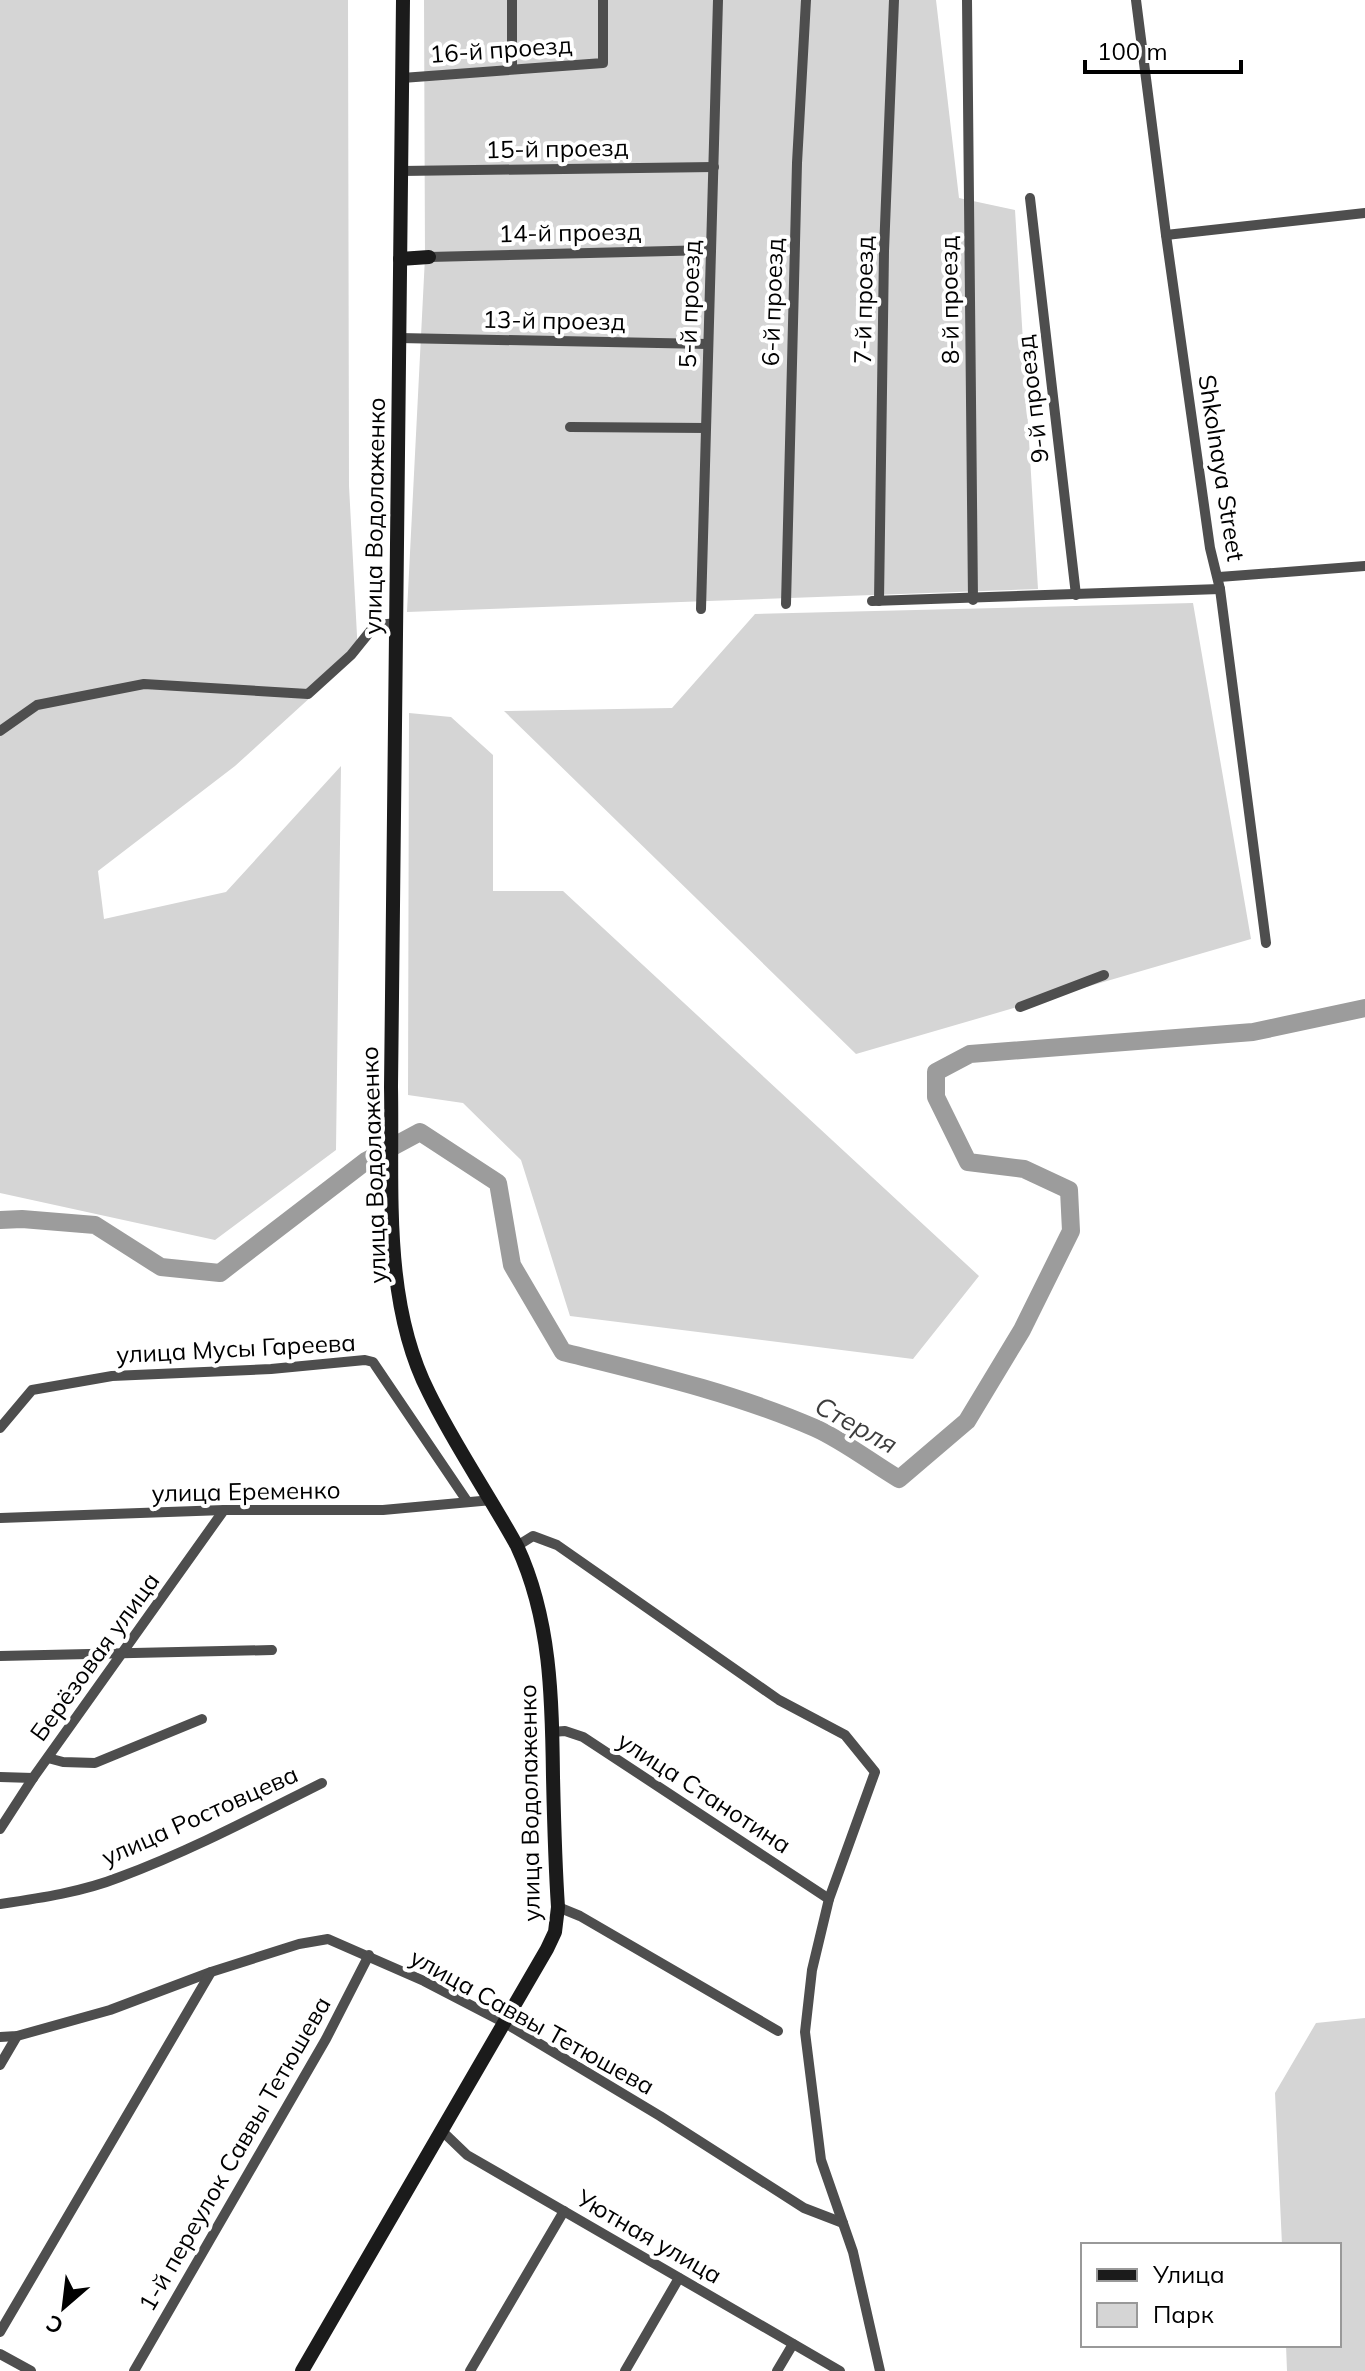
<svg xmlns="http://www.w3.org/2000/svg" width="1365" height="2371" font-family="Mulish,sans-serif">
	<rect width="100%" height="100%" fill="#fff"/>
	<g fill="#d5d5d5">
		<polygon points="0,0 348,0 349,486 358,654 235,766 98,871 104,919 226,892 341,766 336,1150 215,1240 0,1193"/>
		<polygon points="424,0 936,0 959,198 1015,210 1038,589 407,612 425,257"/>
		<polygon points="1193,603 1251,939 856,1054 504,711 672,708 755,614"/>
		<polygon points="409,713 451,717 493,755 493,891 563,891 979,1276 913,1359 570,1316 521,1160 463,1103 408,1095"/>
		<polygon points="1365,2018 1365,2371 1287,2371 1286,2345 1339,2345 1339,2245 1282,2245 1275,2093 1316,2023"/>
	</g>
	<g fill="none" stroke-linecap="round" stroke-linejoin="round">
		<path stroke="#9c9c9c" stroke-width="18" d="M0 1220 22 1219 95 1225 161 1267 220 1273 366 1161 420 1132 498 1183 512 1265 563 1352C648 1373 735 1393 815 1428 844 1441 872 1463 899 1479L967 1421 1022 1330 1071 1231 1069 1190 1024 1169 968 1162 936 1097V1072L970 1054 1253 1032 1365 1008"/>
		<g stroke="#4e4e4e" stroke-width="10">
			<polyline points="967,0 973,600"/>
			<polyline points="1136,0 1166,235 1210,548 1220,589 1266,943"/>
			<polyline points="512,69 512,0"/>
			<polyline points="402,78 603,63 603,0"/>
			<polyline points="401,171 714,167"/>
			<polyline points="1030,198 1076,595"/>
			<polyline points="1166,235 1365,213"/>
			<polyline points="429,257 711,250"/>
			<polyline points="399,338 708,344"/>
			<polyline points="570,427 706,428"/>
			<polyline points="1219,577 1365,566"/>
			<polyline points="872,601 1220,589"/>
			<polyline points="879,601 884,251 894,0"/>
			<polyline points="786,604 797,163 806,0"/>
			<polyline points="701,609 718,0"/>
			<polyline points="0,731 37,705 144,684 308,694 351,655 372,629 379,625 396,623"/>
			<polyline points="1020,1007 1104,975"/>
			<polyline points="0,1428 32,1390 112,1376 271,1369 365,1360 373,1362 467,1501"/>
			<polyline points="0,1518 224,1510 383,1510 492,1500"/>
			<polyline points="517,1546 533,1536 557,1545 779,1700 845,1735 875,1772 829,1899 812,1970 805,2032 821,2160 853,2252 880,2371"/>
			<polyline points="0,1656 272,1650"/>
			<polyline points="552,1732 565,1731 583,1737 829,1899"/>
			<polyline points="48,1758 63,1762 95,1763 202,1719"/>
			<polyline points="0,1777 33,1778"/>
			<polyline points="0,1829 33,1778 224,1510"/>
			<path d="M0 1904C41 1898 82 1892 120 1877 190 1851 256 1816 322 1783"/>
			<polyline points="558,1907 580,1916 778,2031"/>
			<polyline points="0,2037 17,2036 110,2010 211,1972 299,1944 328,1939 424,1981 505,2023 660,2116 804,2208 843,2223"/>
			<polyline points="0,2065 17,2036"/>
			<polyline points="442,2131 467,2155 840,2371"/>
			<polyline points="0,2332 211,1972"/>
			<polyline points="0,2354 31,2371"/>
			<polyline points="134,2371 326,2039 369,1955"/>
			<polyline points="470,2371 564,2211"/>
			<polyline points="625,2371 679,2278"/>
			<polyline points="777,2371 793,2344"/>
		</g>
		<g stroke="#1b1b1b" stroke-width="14">
			<polyline points="400,259 429,257"/>
			<path d="M302 2371 547 1949 555 1932 558 1907C555 1863 554 1820 553 1777 552 1698 551 1619 517 1546 489 1495 455 1446 429 1393 382 1301 393 1187 391 1087L403 0"/>
		</g>
	</g>
	<g text-anchor="middle" stroke-width="8" stroke-linejoin="round" paint-order="stroke">
		<g font-size="24" fill="#000" stroke="#fff">
			<text transform="translate(501 50) rotate(-4)" y="8">16-й проезд</text>
			<text transform="translate(557 149) rotate(-1)" y="8">15-й проезд</text>
			<text transform="translate(570 233) rotate(-1)" y="8">14-й проезд</text>
			<text transform="translate(864 300) rotate(-89)" y="8">7-й проезд</text>
			<text transform="translate(950 300) rotate(-91)" y="8">8-й проезд</text>
			<text transform="translate(773 302) rotate(-88)" y="8">6-й проезд</text>
			<text transform="translate(690 304) rotate(-88)" y="8">5-й проезд</text>
			<text transform="translate(554 321) rotate(1)" y="8">13-й проезд</text>
			<text transform="translate(1033 399) rotate(-97)" y="8">9-й проезд</text>
			<text transform="translate(1221 468) rotate(81)" y="8">Shkolnaya Street</text>
			<text transform="translate(375 516) rotate(-89)" y="8">улица Водолаженко</text>
			<text transform="translate(374 1165) rotate(-92)" y="8">улица Водолаженко</text>
			<text transform="translate(236 1349) rotate(-3)" y="8">улица Мусы Гареева</text>
			<text transform="translate(246 1492) rotate(-1)" y="8">улица Еременко</text>
			<text transform="translate(95 1657) rotate(-54)" y="8">Берёзовая улица</text>
			<text transform="translate(704 1793) rotate(33)" y="8">улица Станотина</text>
			<text transform="translate(530 1803) rotate(-91)" y="8">улица Водолаженко</text>
			<text transform="translate(200 1816) rotate(-24)" y="8">улица Ростовцева</text>
			<text transform="translate(532 2022) rotate(29)" y="8">улица Саввы Тетюшева</text>
			<text transform="translate(235 2154) rotate(-60)" y="8">1-й переулок Саввы Тетюшева</text>
			<text transform="translate(649 2237) rotate(30)" y="8">Уютная улица</text>
		</g>
		<g font-size="26" font-style="italic" fill="#3d3d3d" stroke="#fff">
			<text transform="translate(856 1425) rotate(29)" y="9">Стерля</text>
		</g>
	</g>
	<rect x="1081" y="2243" width="260" height="104" fill="#ffffff" stroke="#999999" stroke-width="2"/>
	<rect x="1097" y="2269" width="40" height="12" fill="#1b1b1b" stroke="#999999" stroke-width="2"/>
	<text x="1153" y="2283" font-size="24" fill="#000000">Улица</text>
	<rect x="1097" y="2303" width="40" height="24" fill="#d5d5d5" stroke="#999999" stroke-width="2"/>
	<text x="1153" y="2323" font-size="24" fill="#000000">Парк</text>
	<g transform="translate(64 2307) rotate(208)" stroke="#ffffff" stroke-width="6" paint-order="stroke">
	<path d="M0-6L14 30L0 20L-14 30Z" fill="#000000"/>
	<text y="-12" font-size="22" font-weight="bold" text-anchor="middle" fill="#000000">С</text>
	</g>
	<path d="M1085 60v12h156v-12" fill="none" stroke="#000000" stroke-width="4"/>
	<text x="1097" y="60" font-size="24" fill="#000000" stroke="#ffffff" stroke-width="6" paint-order="stroke">100 m</text>
</svg>
